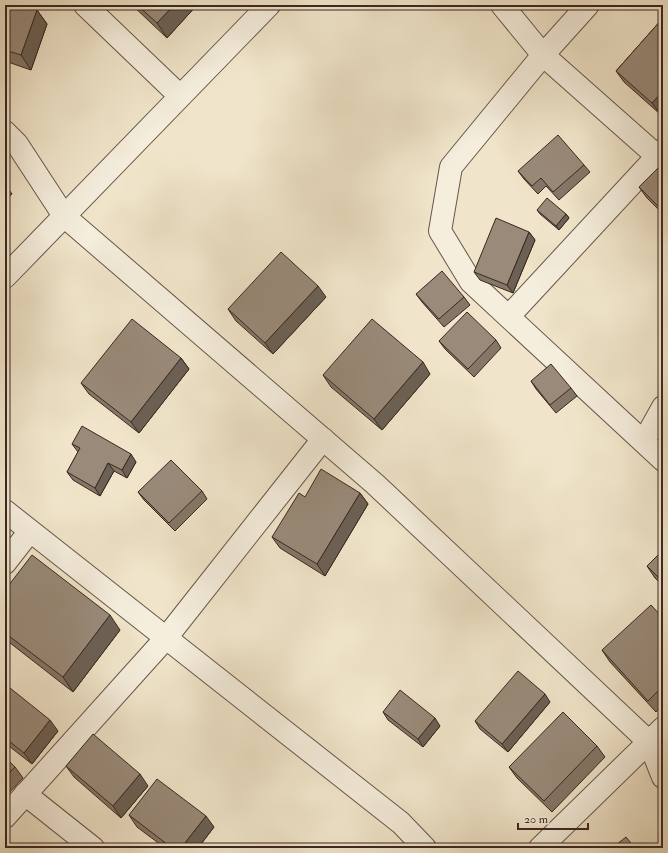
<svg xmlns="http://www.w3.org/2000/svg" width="668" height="853" font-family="'IM FELL Double Pica',serif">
	<rect width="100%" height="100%" fill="#f0e5ca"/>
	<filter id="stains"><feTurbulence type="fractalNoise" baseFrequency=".005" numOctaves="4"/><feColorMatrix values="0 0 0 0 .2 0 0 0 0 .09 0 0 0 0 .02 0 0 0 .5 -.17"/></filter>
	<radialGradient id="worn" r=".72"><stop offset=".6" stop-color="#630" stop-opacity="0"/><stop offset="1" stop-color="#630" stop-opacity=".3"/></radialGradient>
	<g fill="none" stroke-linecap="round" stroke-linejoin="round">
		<g stroke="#68564b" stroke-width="24">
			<g id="minor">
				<polyline points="85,5 180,96"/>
				<polyline points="502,5 543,55 657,156"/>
				<polyline points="588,5 543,55 451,167 440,231 471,282 663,460"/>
				<polyline points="5,132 17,144 64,216 375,484 649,742 663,777"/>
				<polyline points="5,277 269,5"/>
				<polyline points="509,316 663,150"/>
				<polyline points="644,441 663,407"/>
				<polyline points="5,511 401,823 425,848"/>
				<polyline points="5,563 30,531"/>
				<polyline points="25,794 93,848"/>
				<polyline points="5,817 166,638 323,439"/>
				<polyline points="540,848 663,728"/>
			</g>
		</g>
		<use href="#minor" stroke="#f5eedd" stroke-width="22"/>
	</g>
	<g fill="#847768" stroke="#3b2721">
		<polygon points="5,5 37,10 47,24 31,70 5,61"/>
		<polygon points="132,5 197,5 167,38"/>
		<polygon points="663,18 663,111 660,114 624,82 616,71"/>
		<polygon points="663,163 663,214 647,198 639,187"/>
		<polygon points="584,165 590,172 559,200 546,186 538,194 524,179 518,171"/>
		<polygon points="5,184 12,194 5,200"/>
		<polygon points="537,210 566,214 569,218 559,230 540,214"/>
		<polygon points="529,232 535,240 513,293 480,280 474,272"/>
		<polygon points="416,294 464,297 470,305 444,327 422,302"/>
		<polygon points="326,297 273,354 236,321 228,309"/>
		<polygon points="496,340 501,348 474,377 445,349 439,341"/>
		<polygon points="181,358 189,369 139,433 89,394 81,383"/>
		<polygon points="430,374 382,430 331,387 323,375"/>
		<polygon points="531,381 571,388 577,396 556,413 536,389"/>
		<polygon points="72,444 136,462 127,478 114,471 100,496 73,480 67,472 78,452"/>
		<polygon points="202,491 207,499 175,531 144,500 138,492"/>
		<polygon points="360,493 368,504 325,576 280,548 272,537"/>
		<polygon points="663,550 663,586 655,578 647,566"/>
		<polygon points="5,590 120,630 73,692 5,639"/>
		<polygon points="663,618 663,705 656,712 610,662 602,650"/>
		<polygon points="5,684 58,731 32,764 5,743"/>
		<polygon points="550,702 508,752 480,729 475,721"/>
		<polygon points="383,712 440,726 423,747 388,720"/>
		<polygon points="597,746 605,757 552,812 517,778 509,767"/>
		<polygon points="5,757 15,767 23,778 5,797"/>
		<polygon points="66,766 148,786 121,818 74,777"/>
		<polygon points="129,815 214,827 198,848 165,848 137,827"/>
	</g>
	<g fill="#6b6155" stroke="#3b2721">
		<polygon points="174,5 197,5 167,38 157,23"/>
		<polygon points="37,10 47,24 31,70 21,55"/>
		<polygon points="663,91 663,111 660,114 652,103"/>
		<polygon points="566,214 569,218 559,230 556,226"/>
		<polygon points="529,232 535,240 513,293 507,285"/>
		<polygon points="318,286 326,297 273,354 265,343"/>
		<polygon points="181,358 189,369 139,433 131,422"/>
		<polygon points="423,362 430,374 382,430 374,419"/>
		<polygon points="131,454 136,462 127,478 122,470"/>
		<polygon points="108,463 114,471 100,496 95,488"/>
		<polygon points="360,493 368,504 325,576 317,564"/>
		<polygon points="110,615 120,630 73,692 63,677"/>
		<polygon points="545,694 550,702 508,752 502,744"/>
		<polygon points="435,718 440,726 423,747 418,739"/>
		<polygon points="50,720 58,731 32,764 24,753"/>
		<polygon points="140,774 148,786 121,818 113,806"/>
		<polygon points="206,816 214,827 198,848 181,848"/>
	</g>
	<g fill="#998a79" stroke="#3b2721">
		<polygon points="5,5 23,5 37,10 21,55 5,50"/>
		<polygon points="137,5 174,5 157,23"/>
		<polygon points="663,18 663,91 652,103 616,71"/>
		<polygon points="558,135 584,165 553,192 541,178 532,186 518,171"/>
		<polygon points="663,163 663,211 639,187"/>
		<polygon points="547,198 566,214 556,226 537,210"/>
		<polygon points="496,218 529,232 507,285 474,272"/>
		<polygon points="281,252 318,286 265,343 228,309"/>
		<polygon points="442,271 464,297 439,319 416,294"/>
		<polygon points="467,312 496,340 468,369 439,341"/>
		<polygon points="132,319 181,358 131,422 81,383"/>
		<polygon points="372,319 423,362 374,419 323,375"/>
		<polygon points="551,364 571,388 550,405 531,381"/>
		<polygon points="82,426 131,454 122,470 108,463 95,488 67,472 80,448 72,444"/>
		<polygon points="171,460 202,491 169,523 138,492"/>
		<polygon points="321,469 360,493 317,564 272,537 299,493 305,497"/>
		<polygon points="663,550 663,582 647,566"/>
		<polygon points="32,555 110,615 63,677 5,633 5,590"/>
		<polygon points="651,605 663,618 663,686 648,701 602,650"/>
		<polygon points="518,671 545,694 502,744 475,721"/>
		<polygon points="5,684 50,720 24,753 5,738"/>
		<polygon points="400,690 435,718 418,739 383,712"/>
		<polygon points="563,712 597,746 544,801 509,767"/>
		<polygon points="93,734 140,774 113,806 66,766"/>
		<polygon points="5,757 15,767 5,777"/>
		<polygon points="157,779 206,816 181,848 172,848 129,815"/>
		<polygon points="626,837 635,848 612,848"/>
	</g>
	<rect width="668" height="853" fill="none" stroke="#f0e5ca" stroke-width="20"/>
	<rect x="6" y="6" width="656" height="841" fill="none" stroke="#3b2721" stroke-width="2"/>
	<rect x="10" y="10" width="648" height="833" fill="none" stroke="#3b2721"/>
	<path d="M518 823v6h70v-6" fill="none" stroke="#3b2721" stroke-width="2"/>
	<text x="524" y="823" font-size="12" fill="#3b2721" stroke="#f5eedd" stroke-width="3" paint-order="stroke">20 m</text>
	<rect width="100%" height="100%" filter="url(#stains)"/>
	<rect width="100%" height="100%" fill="url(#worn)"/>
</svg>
